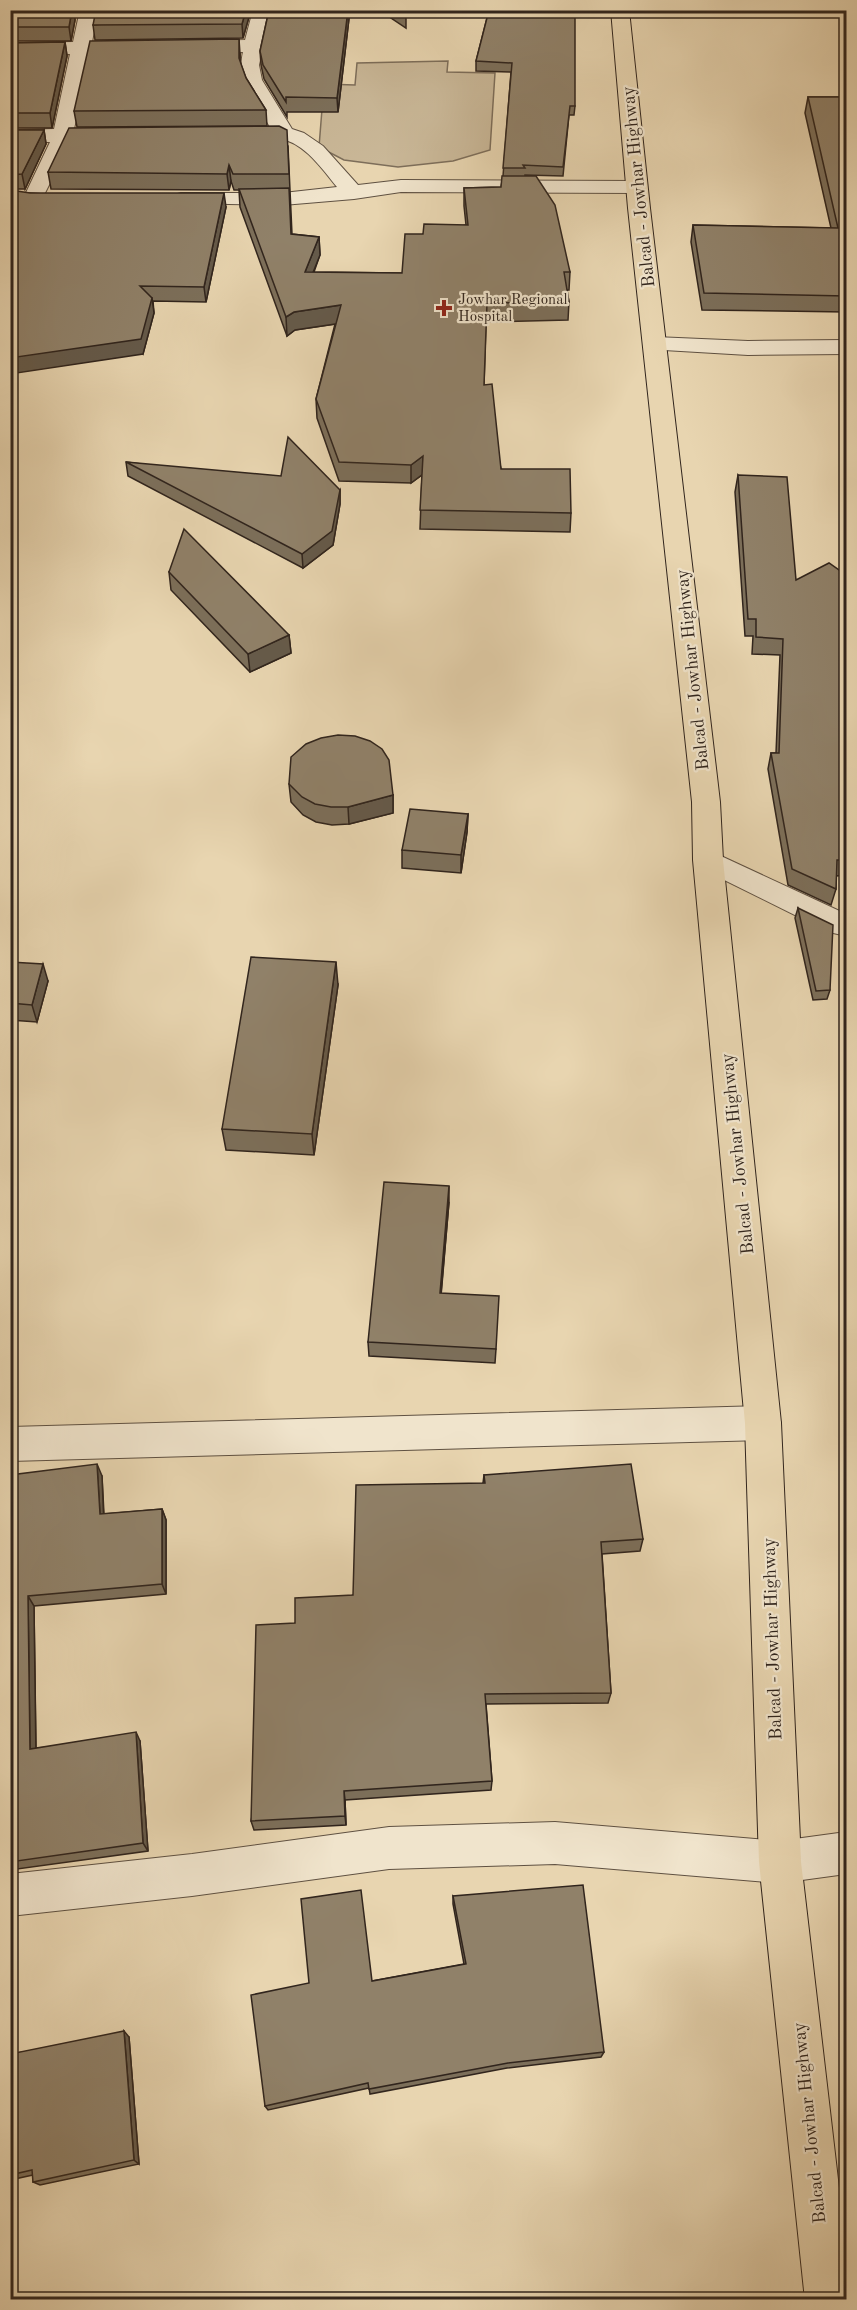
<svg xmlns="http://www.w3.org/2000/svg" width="857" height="2310" font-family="'Old Standard TT',serif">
	<rect width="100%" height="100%" fill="#e8d5b0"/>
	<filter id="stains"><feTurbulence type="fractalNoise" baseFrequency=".00333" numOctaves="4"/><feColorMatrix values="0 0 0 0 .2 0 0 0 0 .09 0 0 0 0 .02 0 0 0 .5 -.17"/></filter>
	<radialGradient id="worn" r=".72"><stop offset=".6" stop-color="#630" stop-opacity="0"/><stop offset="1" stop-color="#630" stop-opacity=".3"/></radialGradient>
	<polygon fill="#c9b797" stroke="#7d6e5a" stroke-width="1.5" points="448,61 447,72 495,73 490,150 453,161 398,167 344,160 319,147 324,84 355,85 357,63"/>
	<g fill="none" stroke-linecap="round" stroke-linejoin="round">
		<g stroke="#5f5142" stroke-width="2">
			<polygon id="lane" points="708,850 846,914 846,936 829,932 698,867 694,860 698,853"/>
		</g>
		<g stroke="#5f5142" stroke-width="2">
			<g id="street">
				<polygon points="80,10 98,10 92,42 139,43 142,47 139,51 132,53 90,53 74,129 116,131 119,135 116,139 71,141 40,203 33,205 26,203 23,199 50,142 10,142 10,130 54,129 70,54 10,55 10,43 73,42"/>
				<path d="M253 10H271L259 65 262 80 292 129 304 133 323 146 358 185 401 180 637 181 644 183 647 187 644 191 637 193 401 192 354 199 283 205 174 203 171 199 174 195 181 193H283L337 187C323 170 304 142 280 139 265 137 251 142 237 138L234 134 237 130 270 127C256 103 236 81 243 52L195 53 188 51 185 47 188 43 195 41 245 40Z"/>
				<polygon points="655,337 748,341 846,340 846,354 748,355 647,349 644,344 647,339"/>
				<polygon points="763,1406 776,1411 781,1423 776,1435 763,1440 10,1461 10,1427"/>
				<polygon points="555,1822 780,1841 846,1832 846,1874 780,1883 555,1864 389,1869 192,1896 10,1916 10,1874 192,1854 389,1827"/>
			</g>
		</g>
		<g stroke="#31251d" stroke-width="2">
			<polygon id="primary" points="611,10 629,10 650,208 720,802 723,860 781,1423 801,1862 846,2248 846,2300 805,2300 759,1862 745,1423 693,860 692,802 628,208"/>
		</g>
		<use href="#lane" fill="#f0e4cc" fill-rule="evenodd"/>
		<use href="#street" fill="#f0e4cc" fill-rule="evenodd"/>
		<use href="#primary" fill="#e8d5b0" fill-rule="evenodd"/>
	</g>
	<g fill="#7c6f5a" stroke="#31251d" stroke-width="1.5">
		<polygon points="10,10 74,10 75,20 71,41 10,41"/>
		<polygon points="251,10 243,38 95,40 93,25"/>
		<polygon points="269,10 350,10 338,112 287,112 287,117 264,79 261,65 260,51"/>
		<polygon points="379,10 406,10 406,28"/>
		<polygon points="489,10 575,106 574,115 569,115 563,176 525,175 525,176 570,272 569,290 567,290 569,302 568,320 486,322 484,385 501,469 571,513 570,532 420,529 422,475 411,483 339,481 317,418 316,399 335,324 295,330 287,336 240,207 239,190 234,190 231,181 229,190 51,189 48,172 288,146 292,234 319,237 320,255 314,272 402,273 423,234 466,225 464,206 464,188 501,187 503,176 511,72 476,71 476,61"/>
		<polygon points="65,42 67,56 52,128 10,128 10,43"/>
		<polygon points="240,54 240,62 246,78 266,110 267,126 77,127 74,111"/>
		<polygon points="808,97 846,97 846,312 702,310 691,242 693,225 831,228 805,113"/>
		<polygon points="10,130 44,130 46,144 25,189 10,189"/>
		<polygon points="30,193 226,207 206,302 153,301 154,313 143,354"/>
		<polygon points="126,462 340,490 340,504 333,545 303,568 128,476"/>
		<polygon points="738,475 796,580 846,575 846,875 836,876 836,889 831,905 788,885 768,769 771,753 776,753 780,655 752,654 753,636 745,636 735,492"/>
		<polygon points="169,572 289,635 291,653 250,672 171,590"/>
		<polygon points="289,784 393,795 393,813 349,824 332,825 316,822 303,815 291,802"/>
		<polygon points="468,814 467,832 461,873 402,868 402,850"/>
		<polygon points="798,908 830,990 827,999 813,1000 795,918"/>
		<polygon points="10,962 48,981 37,1022 10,1020"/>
		<polygon points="338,985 314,1155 226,1150 222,1129"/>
		<polygon points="449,1202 441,1293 496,1349 495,1363 369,1356 368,1342"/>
		<polygon points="10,1475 102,1476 104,1514 162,1509 166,1520 166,1594 34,1606 36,1748 140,1741 148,1851 10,1870"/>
		<polygon points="484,1475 643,1539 640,1551 602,1554 611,1693 608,1703 486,1704 492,1781 491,1790 345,1800 346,1825 254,1830 251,1821 295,1623 353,1595 483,1483"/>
		<polygon points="453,1896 604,2052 601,2057 507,2068 370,2094 369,2088 268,2110 265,2106 309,1983 372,1981 464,1964 453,1904"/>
		<polygon points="129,2037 139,2164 40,2185 33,2182 33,2175 10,2180 10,2054"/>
	</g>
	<g fill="#655a4a" stroke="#31251d" stroke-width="1.5">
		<polygon points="72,10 74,10 75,20 71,41 69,27"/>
		<polygon points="246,10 251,10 243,38 242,24"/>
		<polygon points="348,10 350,10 338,112 337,98"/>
		<polygon points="239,39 240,54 240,73 239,58"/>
		<polygon points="65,42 67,56 52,128 50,113"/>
		<polygon points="44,130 46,144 25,189 22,174"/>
		<polygon points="229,165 231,181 229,190 227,174"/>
		<polygon points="224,193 226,207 206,302 204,287"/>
		<polygon points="319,237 320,255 306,290 305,272"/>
		<polygon points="152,298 154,313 143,354 10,374 10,358"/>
		<polygon points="341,305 342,323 295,330 287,336 286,317 294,312"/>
		<polygon points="423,456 423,474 411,483 411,465"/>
		<polygon points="340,490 340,504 333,545 303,568 302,554"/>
		<polygon points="289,635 291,653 250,672 248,654"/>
		<polygon points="393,795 393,813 349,824 348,807"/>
		<polygon points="468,814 467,832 461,873 461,855"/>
		<polygon points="336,962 338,985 314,1155 312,1134"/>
		<polygon points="43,964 48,981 37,1022 32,1005"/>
		<polygon points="449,1186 449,1202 440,1308 440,1293"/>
		<polygon points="97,1464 102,1476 104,1526 100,1514"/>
		<polygon points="162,1509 166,1520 166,1594 162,1584"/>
		<polygon points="28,1596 34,1606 36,1758 30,1749"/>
		<polygon points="136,1732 140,1741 148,1851 143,1843"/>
		<polygon points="344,1791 345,1800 346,1825 345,1816"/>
		<polygon points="124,2031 129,2037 139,2164 134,2160"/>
	</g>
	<g fill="#908169" stroke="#31251d" stroke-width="1.5">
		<polygon points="10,10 72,10 69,27 10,27"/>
		<polygon points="96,10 246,10 242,24 93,25"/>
		<polygon points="269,10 348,10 337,98 286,97 286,102 263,65 260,51"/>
		<polygon points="489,10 575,10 575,106 570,106 563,167 523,165 525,168 503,168 512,63 476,61"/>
		<polygon points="239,39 239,58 246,78 266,110 74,111 90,41"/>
		<polygon points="65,42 50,113 10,113 10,43"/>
		<polygon points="808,97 846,97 846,296 704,293 693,225 838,228"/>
		<polygon points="279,126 287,130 289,174 233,174 229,165 227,174 48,172 69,128"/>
		<polygon points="10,130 44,130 22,174 10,175"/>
		<polygon points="502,176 536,176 555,205 570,272 564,272 569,302 487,303 484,385 492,384 501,469 570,469 571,513 420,510 423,456 411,465 339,462 316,399 341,305 294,312 286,317 239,189 289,188 291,234 319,237 305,272 402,273 405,234 423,234 424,224 468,225 464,188 501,187"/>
		<polygon points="10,190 30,193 224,193 204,287 140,286 152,298 141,339 10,358"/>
		<polygon points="288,437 340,490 332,531 302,554 126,462 281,476"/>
		<polygon points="738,475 787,477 796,580 829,563 846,575 846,860 837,860 836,889 792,869 771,753 779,753 783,639 756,637 756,619 748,619"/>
		<polygon points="184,529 289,635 248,654 169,572"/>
		<polygon points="338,735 355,736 370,741 382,749 389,760 393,795 348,807 331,807 315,804 302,797 289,784 291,757 306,744 321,738"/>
		<polygon points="410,809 468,814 461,855 402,850"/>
		<polygon points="798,908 833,925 830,990 816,991"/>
		<polygon points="251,957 336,962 312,1134 222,1129"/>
		<polygon points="10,962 43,964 32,1005 10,1003"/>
		<polygon points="384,1182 449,1186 440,1293 499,1296 496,1349 368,1342"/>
		<polygon points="97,1464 100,1514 162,1509 162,1584 28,1596 30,1749 136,1732 143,1843 10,1862 10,1475"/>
		<polygon points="631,1464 643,1539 601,1542 611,1693 485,1694 492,1781 344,1791 345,1816 251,1821 256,1625 295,1623 295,1598 353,1595 356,1485 485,1483 484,1475"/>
		<polygon points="583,1885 604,2052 508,2063 369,2089 368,2083 265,2106 251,1995 309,1983 301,1899 361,1890 372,1981 466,1964 453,1896"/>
		<polygon points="124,2031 134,2160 33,2182 32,2170 10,2175 10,2054"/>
	</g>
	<path fill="#8f2418" stroke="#f0e4cc" stroke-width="2" d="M441 299h6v6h6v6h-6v6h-6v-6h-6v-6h6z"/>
	<g text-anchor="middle" stroke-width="4.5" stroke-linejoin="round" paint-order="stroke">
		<g font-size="15" fill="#31251d" stroke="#f0e4cc" text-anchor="start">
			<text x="458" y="304">Jowhar Regional<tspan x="458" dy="17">Hospital</tspan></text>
		</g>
		<g font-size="18" fill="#31251d" stroke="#f0e4cc">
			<text transform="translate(638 187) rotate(-96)" y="6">Balcad - Jowhar Highway</text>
			<text transform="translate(692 670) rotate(-96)" y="6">Balcad - Jowhar Highway</text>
			<text transform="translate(737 1154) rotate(-96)" y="6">Balcad - Jowhar Highway</text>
			<text transform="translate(772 1639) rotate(-92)" y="6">Balcad - Jowhar Highway</text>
			<text transform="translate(809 2123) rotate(-96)" y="6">Balcad - Jowhar Highway</text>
		</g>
	</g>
	<rect width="857" height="2310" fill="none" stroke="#e8d5b0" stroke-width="36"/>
	<rect x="12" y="12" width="833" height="2286" fill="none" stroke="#31251d" stroke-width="3"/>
	<rect x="18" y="18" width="821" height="2274" fill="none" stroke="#31251d" stroke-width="1.5"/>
	<rect width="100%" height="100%" filter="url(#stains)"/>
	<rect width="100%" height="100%" fill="url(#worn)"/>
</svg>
